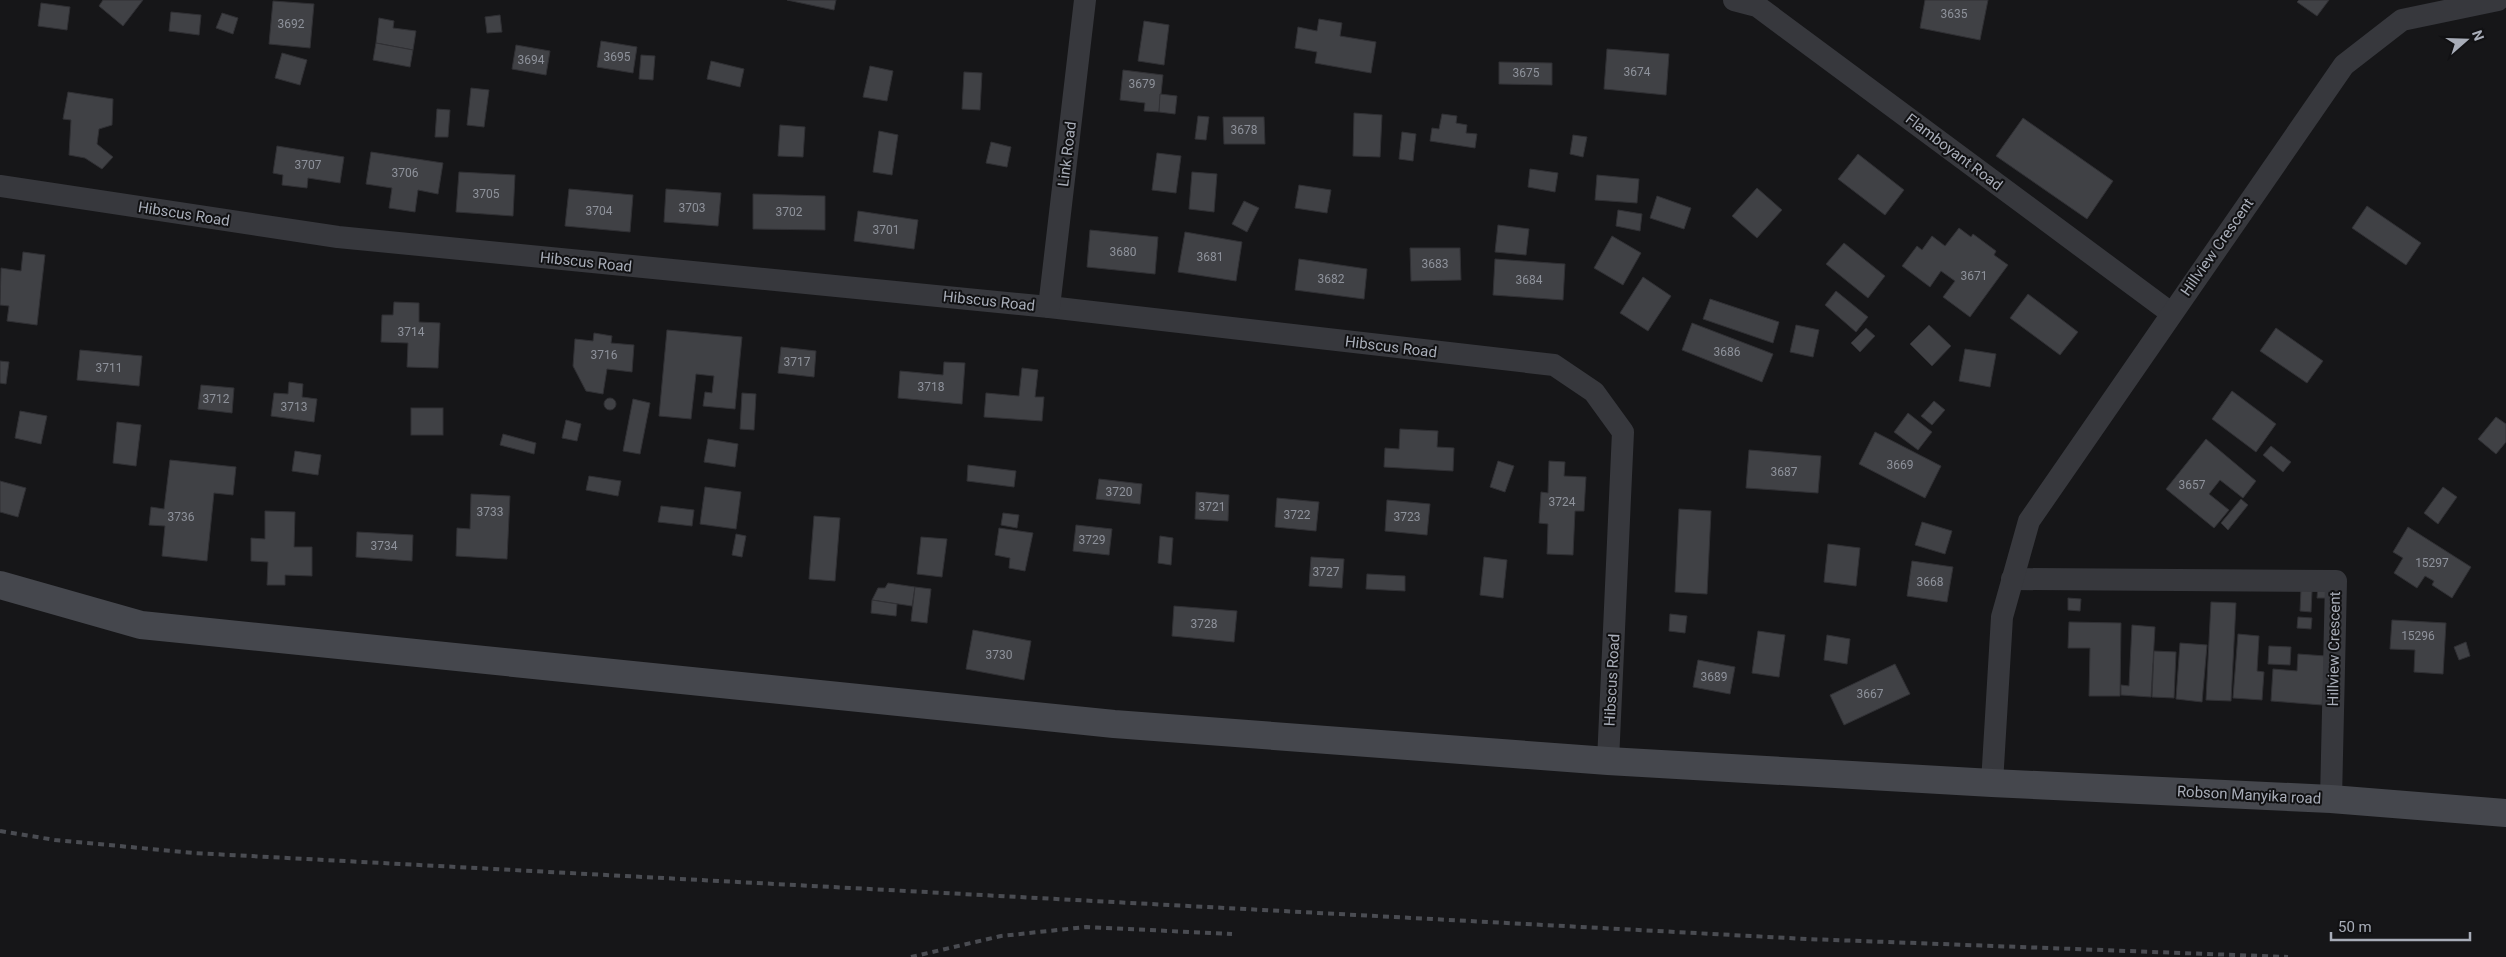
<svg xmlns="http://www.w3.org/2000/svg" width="2506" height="957" font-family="Roboto,sans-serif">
	<rect width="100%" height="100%" fill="#161618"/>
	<g fill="#404145" stroke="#303034">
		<polygon points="103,0 143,0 123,26 99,6"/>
		<polygon points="787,0 836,0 834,10"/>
		<polygon points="1925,0 1988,0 1980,40 1920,28"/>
		<polygon points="2299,0 2329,0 2317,16 2297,2"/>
		<polygon points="273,1 314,4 310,48 269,44"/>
		<polygon points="41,3 70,7 67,30 38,26"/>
		<polygon points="171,12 201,15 199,35 169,31"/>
		<polygon points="222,13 238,18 233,34 216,28"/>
		<polygon points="500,15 502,32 487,33 485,17"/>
		<polygon points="379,18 394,21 393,28 416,31 413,50 376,43"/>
		<polygon points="1319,19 1342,23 1340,36 1376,42 1371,73 1315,63 1317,52 1295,48 1298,27 1317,31"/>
		<polygon points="1144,21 1169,25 1164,65 1138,61"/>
		<polygon points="601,41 637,47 633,73 597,67"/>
		<polygon points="376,43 413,50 410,67 373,60"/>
		<polygon points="516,45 550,51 546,75 512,69"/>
		<polygon points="1607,49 1669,54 1666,95 1604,89"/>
		<polygon points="282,53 307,60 300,85 275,78"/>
		<polygon points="641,55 655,56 653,80 639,79"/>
		<polygon points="711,61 744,69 740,87 707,79"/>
		<polygon points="1499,62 1552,63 1552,85 1499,84"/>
		<polygon points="870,66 893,71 887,101 863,97"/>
		<polygon points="1123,70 1163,75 1159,112 1144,111 1145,103 1120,100"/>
		<polygon points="964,72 982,73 980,110 962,109"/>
		<polygon points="471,88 489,90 484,127 467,125"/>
		<polygon points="68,92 113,99 112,125 99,129 97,144 113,157 102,169 85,158 69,155 71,120 63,119"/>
		<polygon points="1160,94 1177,96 1175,114 1159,112"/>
		<polygon points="437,109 450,110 448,137 435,137"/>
		<polygon points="1354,113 1382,115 1380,157 1353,156"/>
		<polygon points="1442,114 1457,116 1456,123 1467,125 1466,133 1477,134 1475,148 1430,141 1432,128 1439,129"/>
		<polygon points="1198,116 1209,117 1206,140 1195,139"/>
		<polygon points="1223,117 1264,117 1265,144 1224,144"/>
		<polygon points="2023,118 2113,181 2087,219 1996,156"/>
		<polygon points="780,125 805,127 803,157 778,156"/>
		<polygon points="879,131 898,135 892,175 873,172"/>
		<polygon points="1402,132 1416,134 1413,161 1399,159"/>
		<polygon points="1573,135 1587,137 1583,157 1570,154"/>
		<polygon points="991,142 1011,147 1007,167 986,163"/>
		<polygon points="277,146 344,157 340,183 308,178 307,188 282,185 283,175 273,173"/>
		<polygon points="371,152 443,163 438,194 418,190 415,212 389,208 392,188 366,184"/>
		<polygon points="1157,153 1181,156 1176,193 1152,190"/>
		<polygon points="1858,154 1904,190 1885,215 1838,179"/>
		<polygon points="1530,169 1558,173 1555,192 1528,187"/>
		<polygon points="459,172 515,175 513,216 456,212"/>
		<polygon points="1192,172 1217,174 1214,212 1189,209"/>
		<polygon points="1597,175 1639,179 1637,203 1595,200"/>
		<polygon points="1299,185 1331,190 1327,213 1295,208"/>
		<polygon points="1757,188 1782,210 1757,238 1732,216"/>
		<polygon points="569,189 633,195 630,232 565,226"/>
		<polygon points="666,189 721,193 718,226 664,222"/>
		<polygon points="753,194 825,196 825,230 753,229"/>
		<polygon points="1657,196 1691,208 1684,229 1650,218"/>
		<polygon points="1244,201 1259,208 1247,232 1232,224"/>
		<polygon points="2367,206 2421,243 2406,265 2352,228"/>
		<polygon points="1618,210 1642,214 1640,231 1616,226"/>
		<polygon points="858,211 918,220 914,249 854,241"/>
		<polygon points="1498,225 1529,229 1526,255 1495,252"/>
		<polygon points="1959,228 1971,237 1973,234 1996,251 1994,255 2008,265 1970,317 1943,297 1955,281 1941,271 1930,287 1902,266 1917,246 1922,250 1932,236 1945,246"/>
		<polygon points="1090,230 1158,237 1155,274 1087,267"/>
		<polygon points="1185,232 1242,242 1236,281 1178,272"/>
		<polygon points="1612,236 1641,253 1623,285 1594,268"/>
		<polygon points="1844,243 1885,276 1868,298 1826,264"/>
		<polygon points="1410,248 1460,248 1461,280 1411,281"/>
		<polygon points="23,252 45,255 37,325 7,321 9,306 0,305 1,268 21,271"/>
		<polygon points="1299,259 1367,269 1364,299 1295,290"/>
		<polygon points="1495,259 1565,264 1563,300 1493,295"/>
		<polygon points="1643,277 1671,296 1648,331 1620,313"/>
		<polygon points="1836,291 1868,317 1856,332 1825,305"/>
		<polygon points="2028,294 2078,332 2060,355 2010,318"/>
		<polygon points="1710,299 1779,322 1773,343 1703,319"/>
		<polygon points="394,302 419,303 419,322 440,323 438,368 407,367 408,343 381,342 382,315 393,315"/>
		<polygon points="1692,323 1773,354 1762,382 1682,350"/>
		<polygon points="1796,325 1819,330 1813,357 1790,352"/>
		<polygon points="1929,325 1951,346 1932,366 1910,344"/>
		<polygon points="1866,328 1875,336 1860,352 1851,343"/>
		<polygon points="2276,328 2323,361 2307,383 2260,351"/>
		<polygon points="667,330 742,337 735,409 703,406 705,392 712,393 714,376 696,374 691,419 659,416"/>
		<polygon points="594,333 612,336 611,343 634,345 632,372 607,369 603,394 586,391 573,366 575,339 593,341"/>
		<polygon points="781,347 816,351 814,377 778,373"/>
		<polygon points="1965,349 1996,354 1990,387 1959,381"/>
		<polygon points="80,350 142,356 139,386 77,380"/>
		<polygon points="0,361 9,362 6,384 0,383"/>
		<polygon points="944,362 965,363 962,404 898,398 900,371 943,375"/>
		<polygon points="1022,368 1038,370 1035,397 1044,397 1042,421 984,417 986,393 1019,396"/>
		<polygon points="289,382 303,384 302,397 317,399 314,422 271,416 274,393 288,394"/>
		<polygon points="201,385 234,388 232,413 198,409"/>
		<polygon points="2232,391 2276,424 2256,452 2212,419"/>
		<polygon points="742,393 756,394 754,430 740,429"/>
		<circle cx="610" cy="404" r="6"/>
		<polygon points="633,399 650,403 640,454 623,451"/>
		<polygon points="1934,401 1945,410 1932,425 1921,416"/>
		<rect x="411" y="408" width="32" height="27"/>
		<polygon points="20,411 47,416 41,444 15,438"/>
		<polygon points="1908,413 1932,432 1918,450 1894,432"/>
		<polygon points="2496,417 2506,424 2506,442 2496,454 2478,439"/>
		<polygon points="566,420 581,424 577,441 562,438"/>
		<polygon points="117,422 141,425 136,466 113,463"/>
		<polygon points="1400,429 1438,431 1437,447 1454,448 1453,471 1384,467 1385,448 1399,449"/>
		<polygon points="1875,432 1941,466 1925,498 1859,464"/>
		<polygon points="503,434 536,443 534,454 500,445"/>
		<polygon points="708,439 738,444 735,467 704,462"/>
		<polygon points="2206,439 2256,481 2243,498 2220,480 2209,494 2229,510 2214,528 2166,489"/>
		<polygon points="2271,446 2291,462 2283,472 2263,455"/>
		<polygon points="1749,450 1821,456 1818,493 1746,488"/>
		<polygon points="295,451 321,455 318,475 292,471"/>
		<polygon points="170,460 236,467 233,495 214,493 207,561 162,556 165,526 149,525 151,507 164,509"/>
		<polygon points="1498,461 1514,466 1505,492 1490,487"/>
		<polygon points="1549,461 1565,462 1564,476 1586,477 1584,511 1575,511 1573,555 1547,554 1548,524 1539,523 1541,492 1548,493"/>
		<polygon points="968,465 1016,471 1014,487 967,481"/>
		<polygon points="589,476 621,481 618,496 586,490"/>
		<polygon points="1099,479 1142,484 1140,504 1096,499"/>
		<polygon points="0,481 26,488 18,517 0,512"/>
		<polygon points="705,487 741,492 736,529 700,524"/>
		<polygon points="2443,487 2457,497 2438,524 2424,513"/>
		<polygon points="1196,492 1229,495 1228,521 1195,519"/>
		<polygon points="471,494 510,496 507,559 456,556 457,528 470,529"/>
		<polygon points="1277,498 1319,502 1316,531 1275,527"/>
		<polygon points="2241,499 2248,505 2228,530 2221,523"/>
		<polygon points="1387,500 1430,504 1427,535 1385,531"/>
		<polygon points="661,506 694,510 692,526 658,522"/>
		<polygon points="1679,509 1711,511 1707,594 1675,592"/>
		<polygon points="265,511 295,512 294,547 312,547 312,576 285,575 285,585 267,585 268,562 251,561 251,538 265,539"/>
		<polygon points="1003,513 1019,515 1017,528 1001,525"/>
		<polygon points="814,516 840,518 835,581 809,579"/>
		<polygon points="1922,522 1952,531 1945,554 1915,545"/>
		<polygon points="1076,525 1112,529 1109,555 1073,551"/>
		<polygon points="2408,527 2471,567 2452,598 2432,585 2434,581 2425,576 2417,588 2394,573 2403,558 2393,552"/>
		<polygon points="999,528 1033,533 1025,571 1009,568 1010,558 995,555"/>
		<polygon points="357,532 413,535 412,561 356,557"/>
		<polygon points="736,534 746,536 742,557 732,555"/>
		<polygon points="1160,536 1173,538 1171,565 1158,563"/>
		<polygon points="921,537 947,539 942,577 917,574"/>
		<polygon points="1828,544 1860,548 1856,586 1824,582"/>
		<polygon points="1311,557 1344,559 1342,588 1309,586"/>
		<polygon points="1484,557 1507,560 1503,598 1480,595"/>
		<polygon points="1912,561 1953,567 1947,602 1907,596"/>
		<polygon points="1367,574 1405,576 1405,591 1366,589"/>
		<polygon points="888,583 915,587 912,606 872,600 878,588 885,588"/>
		<polygon points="2318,586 2328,587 2327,598 2317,598"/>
		<polygon points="915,587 931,589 927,623 911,621"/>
		<polygon points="2301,590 2312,591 2311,612 2300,611"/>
		<polygon points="2068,598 2081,599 2080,611 2068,610"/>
		<polygon points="872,600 897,604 896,616 871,613"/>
		<polygon points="2211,602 2236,603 2231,701 2206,700"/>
		<polygon points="1174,606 1237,611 1234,642 1172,636"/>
		<polygon points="1670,614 1687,616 1685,633 1669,631"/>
		<polygon points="2298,617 2312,618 2311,629 2297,628"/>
		<polygon points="2392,620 2446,623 2443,674 2414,672 2415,650 2390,649"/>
		<polygon points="2069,622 2121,623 2120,696 2089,696 2090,648 2068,648"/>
		<polygon points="2132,625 2155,627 2151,697 2121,695 2121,685 2129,686"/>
		<polygon points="973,630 1031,641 1024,680 966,669"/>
		<polygon points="1758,631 1785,635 1779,677 1752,673"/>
		<polygon points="2238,634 2259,636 2257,671 2264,672 2262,700 2233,698"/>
		<polygon points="1827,635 1850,639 1847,664 1824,660"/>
		<polygon points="2466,642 2470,656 2459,660 2454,647"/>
		<polygon points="2180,643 2207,645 2202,702 2176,699"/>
		<polygon points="2269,646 2291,647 2290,665 2268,664"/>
		<polygon points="2154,651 2176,652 2174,698 2152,697"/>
		<polygon points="2298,654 2326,656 2322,705 2271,701 2273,669 2297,671"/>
		<polygon points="1698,660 1735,667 1730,694 1693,687"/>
		<polygon points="1895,664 1910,694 1844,725 1830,695"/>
	</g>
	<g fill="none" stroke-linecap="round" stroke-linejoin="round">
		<g stroke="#37383d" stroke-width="22">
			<polyline points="1734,0 1757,6 2171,313"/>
			<polyline points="0,186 338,237 1049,307 1554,365 1594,392 1623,432 1608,761"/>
			<polyline points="1049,307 1085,0"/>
			<polyline points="2012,579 2336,581 2331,799"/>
			<polyline points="1992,783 2002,617 2029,521 2344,65 2402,20 2498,0"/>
		</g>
		<polyline stroke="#45474d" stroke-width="28" points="0,585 141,625 1114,724 1608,761 1992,783 2331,799 2506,813"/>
		<g stroke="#4a4c52" stroke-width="4" stroke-dasharray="6 5" stroke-linecap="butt">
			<polyline points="0,831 55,840 194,853 1807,939 2288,957"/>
			<polyline points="911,957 1001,936 1086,927 1232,934"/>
		</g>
	</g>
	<g text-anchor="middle" stroke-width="4" stroke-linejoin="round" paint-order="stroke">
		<g font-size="12" fill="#8e929b">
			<text x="1954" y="18">3635</text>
			<text x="291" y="28">3692</text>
			<text x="617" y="61">3695</text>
			<text x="531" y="64">3694</text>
			<text x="1637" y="76">3674</text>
			<text x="1526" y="77">3675</text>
			<text x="1142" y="88">3679</text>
			<text x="1244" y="134">3678</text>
			<text x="308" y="169">3707</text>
			<text x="405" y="177">3706</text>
			<text x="486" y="198">3705</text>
			<text x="692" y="212">3703</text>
			<text x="599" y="215">3704</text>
			<text x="789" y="216">3702</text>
			<text x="886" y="234">3701</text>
			<text x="1123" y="256">3680</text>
			<text x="1210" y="261">3681</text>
			<text x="1435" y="268">3683</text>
			<text x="1974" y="280">3671</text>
			<text x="1331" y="283">3682</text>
			<text x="1529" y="284">3684</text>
			<text x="411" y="336">3714</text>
			<text x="1727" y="356">3686</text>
			<text x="604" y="359">3716</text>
			<text x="797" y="366">3717</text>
			<text x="109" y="372">3711</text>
			<text x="931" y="391">3718</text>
			<text x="216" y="403">3712</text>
			<text x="294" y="411">3713</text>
			<text x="1900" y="469">3669</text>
			<text x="1784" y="476">3687</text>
			<text x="2192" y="489">3657</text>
			<text x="1119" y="496">3720</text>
			<text x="1562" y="506">3724</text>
			<text x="1212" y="511">3721</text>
			<text x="490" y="516">3733</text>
			<text x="1297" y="519">3722</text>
			<text x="181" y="521">3736</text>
			<text x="1407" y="521">3723</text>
			<text x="1092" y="544">3729</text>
			<text x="384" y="550">3734</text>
			<text x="2432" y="567">15297</text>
			<text x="1326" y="576">3727</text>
			<text x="1930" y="586">3668</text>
			<text x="1204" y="628">3728</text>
			<text x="2418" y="640">15296</text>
			<text x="999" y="659">3730</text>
			<text x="1714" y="681">3689</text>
			<text x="1870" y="698">3667</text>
		</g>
		<g font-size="15" fill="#a8adb8" stroke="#111113">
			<text transform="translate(1954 152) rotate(37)" y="5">Flamboyant Road</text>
			<text transform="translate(1067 154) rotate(-83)" y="5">Link Road</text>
			<text transform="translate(184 214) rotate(9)" y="5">Hibscus Road</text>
			<text transform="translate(2217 247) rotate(-55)" y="5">Hillview Crescent</text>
			<text transform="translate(586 262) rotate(6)" y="5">Hibscus Road</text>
			<text transform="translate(989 301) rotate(6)" y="5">Hibscus Road</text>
			<text transform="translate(1391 347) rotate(7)" y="5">Hibscus Road</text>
			<text transform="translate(2334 649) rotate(-89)" y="5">Hillview Crescent</text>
			<text transform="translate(1612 680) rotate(-87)" y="5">Hibscus Road</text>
			<text transform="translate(2249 795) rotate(3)" y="5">Robson Manyika road</text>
		</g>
	</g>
	<g transform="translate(2466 40) rotate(70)" stroke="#111113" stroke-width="4" paint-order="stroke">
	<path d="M0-4L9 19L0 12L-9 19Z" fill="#a8adb8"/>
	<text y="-8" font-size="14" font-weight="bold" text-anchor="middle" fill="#a8adb8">N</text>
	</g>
	<path d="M2331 932v8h139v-8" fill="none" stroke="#a8adb8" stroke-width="2.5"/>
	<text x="2338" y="932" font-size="15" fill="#a8adb8" stroke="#111113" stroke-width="4" paint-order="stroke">50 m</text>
</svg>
